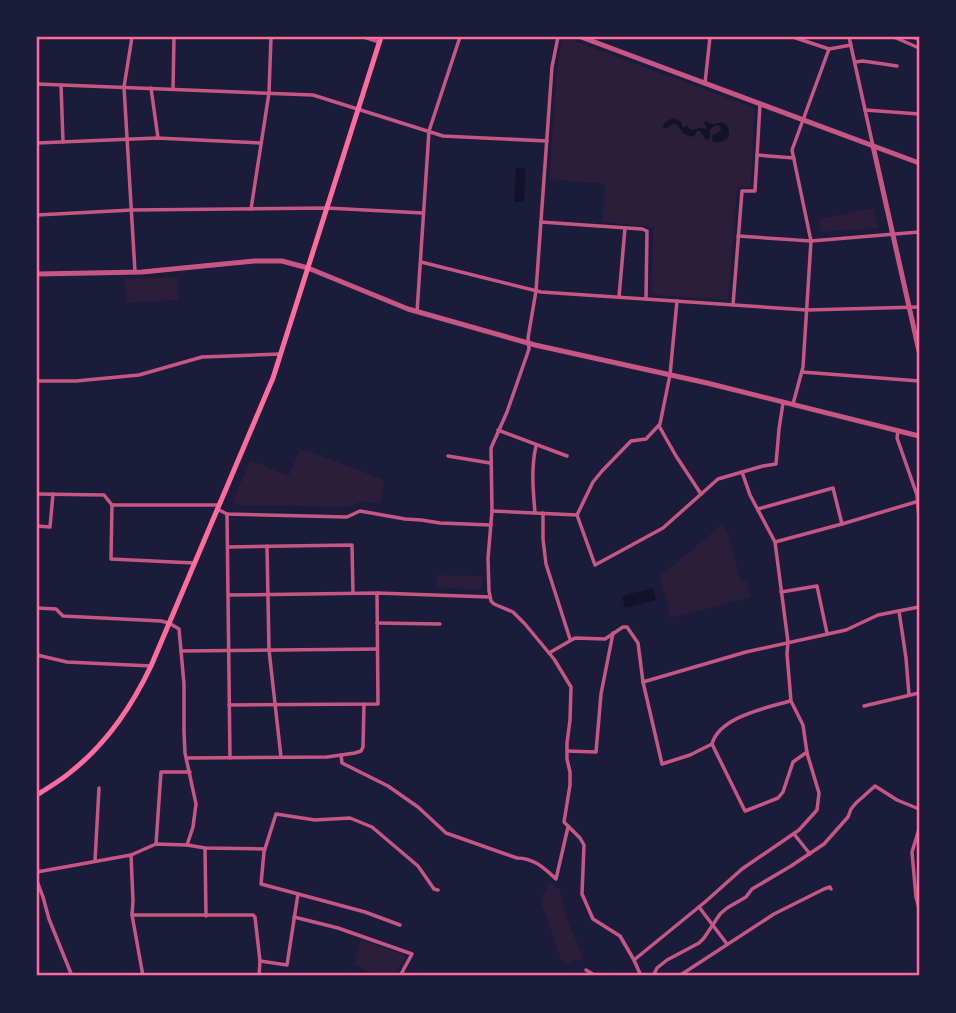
<svg xmlns="http://www.w3.org/2000/svg" width="956" height="1013" font-family="'Varela Round',sans-serif">
	<rect width="100%" height="100%" fill="#1b1b3a"/>
	<g fill="#2a1e3b">
		<polygon points="566,38 752,107 754,111 751,184 749,186 737,186 729,296 726,300 655,295 652,293 653,227 602,222 605,184 549,179 557,67 562,41"/>
		<polygon points="873,208 879,228 821,232 819,219"/>
		<polygon points="125,278 178,278 178,300 126,303"/>
		<polygon points="300,450 309,451 384,480 381,503 360,502 347,507 235,505 233,500 251,460 288,476"/>
		<polygon points="722,525 728,533 741,582 747,581 751,597 671,618 660,576"/>
		<polygon points="437,575 482,576 482,586 480,590 437,587"/>
		<polygon points="549,882 560,889 567,920 583,957 581,961 574,960 570,964 561,959 541,902"/>
		<polygon points="361,939 406,956 394,976 378,976 354,964"/>
	</g>
	<g fill="#12122b">
		<path d="M673 118 681 122 683 128 687 125 691 130 700 128 706 129 707 128 704 123 706 121C708 122 710 123 712 124 718 124 724 119 728 128 733 140 722 143 713 142L712 137 713 135 721 131 720 126 717 125 710 129V138L708 140 705 139 700 131H697L694 137 684 134 678 126 674 123 667 128H663L664 123Z"/>
		<polygon points="516,168 526,169 524,202 514,202"/>
		<polygon points="653,588 656,600 625,608 622,596"/>
	</g>
	<g fill="none" stroke-linecap="round" stroke-linejoin="round">
		<g stroke="#c65784" stroke-width="3.5">
			<polyline points="132,37 124,87 135,272"/>
			<polyline points="364,37 379,42"/>
			<polyline points="558,37 552,67 536,291 528,338 529,349 507,412 491,448 492,511 488,558 489,591 491,601 494,604 513,612 525,624 554,659 571,687 570,720 567,743 567,759 570,772 570,785 564,822 580,838 584,845 582,894 593,919 620,936 634,960 641,976"/>
			<polyline points="793,37 829,49 851,45"/>
			<polyline points="849,37 873,146"/>
			<polyline points="894,37 919,48"/>
			<polyline points="855,62 863,61 897,66"/>
			<polyline points="705,83 710,37"/>
			<polyline points="37,84 313,95 443,136 547,141"/>
			<polyline points="61,85 63,142"/>
			<polyline points="151,88 158,138"/>
			<polyline points="173,89 174,37"/>
			<polyline points="865,110 919,114"/>
			<polyline points="37,143 157,138 261,143"/>
			<polyline points="757,155 794,158"/>
			<polyline points="251,209 269,93 271,37"/>
			<polyline points="37,215 132,210 327,208 423,213"/>
			<polyline points="541,222 642,229 647,231 646,299"/>
			<polyline points="738,236 811,241 919,232"/>
			<polyline points="421,262 541,292 807,310 919,307"/>
			<polyline points="619,297 625,228"/>
			<polyline points="677,301 670,375 660,424 646,439 631,441 602,471 593,482 577,515 595,565 663,528 718,479 763,466 776,464 779,429 783,403"/>
			<polyline points="733,305 742,191 755,191 760,104"/>
			<polyline points="417,312 429,131 460,37"/>
			<polyline points="802,372 919,381"/>
			<polyline points="37,381 76,381 139,375 202,357 280,354"/>
			<polyline points="793,404 803,367 811,241 792,150 829,49"/>
			<polyline points="659,426 676,456 701,494"/>
			<polyline points="498,430 567,456"/>
			<polyline points="898,431 897,438 917,495 919,518"/>
			<polyline points="448,456 490,463"/>
			<polyline points="37,494 104,495 112,505 219,505"/>
			<polyline points="112,505 111,559 194,563"/>
			<polyline points="217,509 227,514 347,517 360,511 405,519 421,520 440,523 491,525"/>
			<polyline points="758,509 833,488 842,524"/>
			<polyline points="492,511 577,515"/>
			<path d="M535 513C533 490 531 468 536 446"/>
			<polyline points="543,513 543,539 546,564 570,639"/>
			<polyline points="227,514 230,758"/>
			<polyline points="37,526 50,527 53,494"/>
			<polyline points="775,542 842,524 919,501"/>
			<polyline points="267,546 269,650 281,757"/>
			<polyline points="228,547 352,545 353,593"/>
			<polyline points="781,592 817,586 827,633"/>
			<polyline points="229,595 377,593 490,597"/>
			<polyline points="37,608 56,609 63,616 161,621 169,623 179,629 184,684 184,732 185,753 196,804 193,827 187,845"/>
			<polyline points="899,611 906,658 909,695"/>
			<polyline points="377,623 440,624"/>
			<polyline points="181,651 377,649"/>
			<polyline points="549,653 575,638 605,639 623,627 627,627 638,643 643,682 662,764 690,755 712,744"/>
			<polyline points="37,655 67,662 151,666"/>
			<polyline points="643,682 746,652 846,630 878,615 919,607"/>
			<path d="M790 701C766 708 719 717 712 744L745 811 778 798 783 792 793 762 807 752"/>
			<polyline points="229,705 378,704 377,593"/>
			<polyline points="864,706 919,693"/>
			<polyline points="567,751 596,752 601,694 613,633"/>
			<path d="M341 755 342 763 388 786 418 807 446 833 517 858C534 858 544 868 556 879L568 827"/>
			<polyline points="188,758 327,757 355,753 361,751 363,747 364,704"/>
			<polyline points="919,829 912,852 916,897 919,908"/>
			<polyline points="794,834 810,854"/>
			<polyline points="156,844 161,772 190,772"/>
			<polyline points="205,848 206,916"/>
			<polyline points="131,855 133,901 132,915 143,976"/>
			<polyline points="95,861 99,788"/>
			<polyline points="37,872 131,855 156,844 187,845 205,848 264,849"/>
			<polyline points="37,881 43,897 49,919 72,976"/>
			<polyline points="699,907 727,944"/>
			<polyline points="132,915 253,915 255,917 260,961 259,976"/>
			<polyline points="294,917 338,928 412,954 400,976"/>
			<polyline points="400,925 365,912 261,884 264,852 276,814 315,820 350,818 372,827 418,866 434,889 438,890"/>
			<polyline points="634,960 705,902 742,869 799,830 817,810 819,793 807,753 803,725 791,701 787,654 788,642 775,542 750,495 742,472"/>
			<polyline points="260,961 287,965 298,894"/>
			<polyline points="586,970 596,976"/>
			<polyline points="653,976 657,968 667,960 699,943 704,938 720,914 727,908 746,897 752,889 791,866 824,844 848,817 851,809 856,803 875,786 897,800 919,809"/>
			<polyline points="679,976 774,914 824,889 830,887 831,889"/>
		</g>
		<g stroke="#c65784" stroke-width="5">
			<polyline points="581,37 919,163"/>
			<polyline points="873,146 919,351"/>
			<polyline points="37,274 142,272 254,261 282,261 308,268 408,309 535,345 707,383 919,436"/>
		</g>
		<path stroke="#ff6b9d" stroke-width="5" d="M37 795C49 787 62 780 73 770 108 742 132 706 151 666L273 378 381 37"/>
		<polyline stroke="#a44b75" stroke-width="2.5" points="911,37 919,40"/>
	</g>
	<rect width="956" height="1013" fill="none" stroke="#1b1b3a" stroke-width="77"/>
	<rect x="38" y="38" width="880" height="936" fill="none" stroke="#ff6b9d" stroke-width="2.5"/>
</svg>
